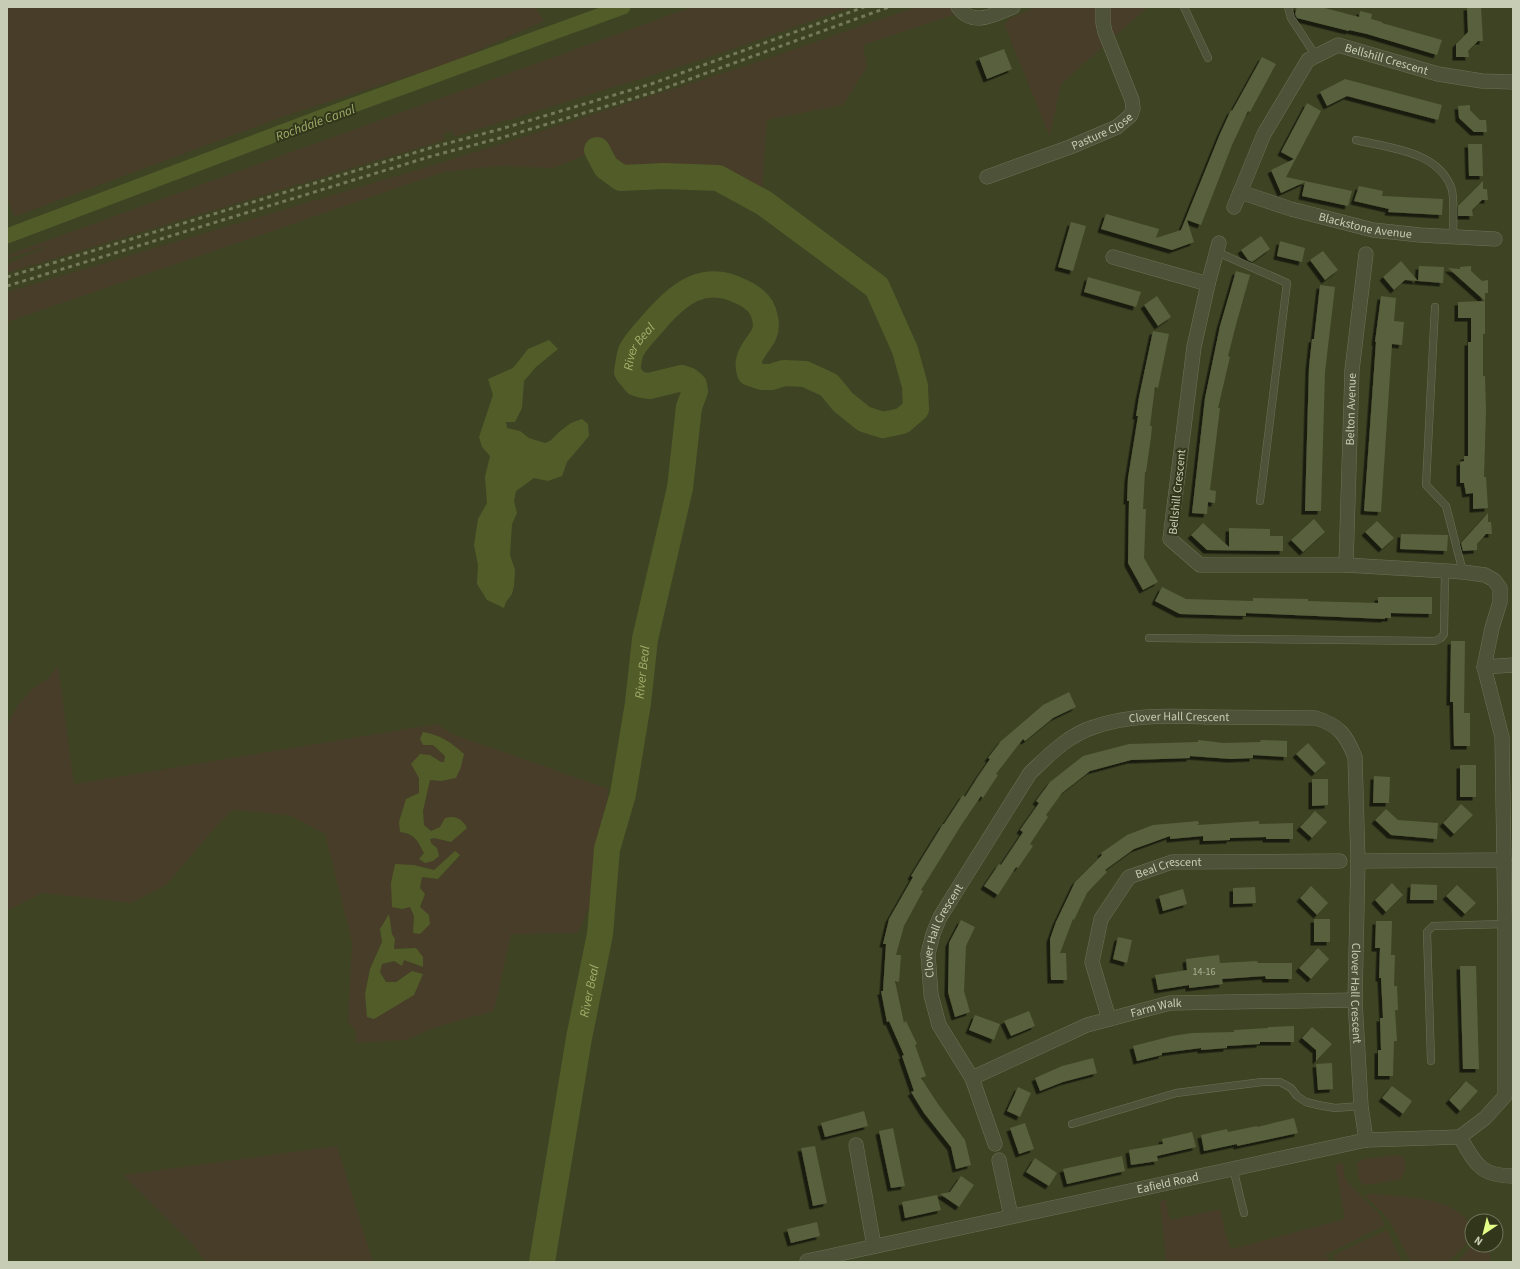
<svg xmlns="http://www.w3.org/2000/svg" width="1520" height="1269" font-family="'Source Sans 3',sans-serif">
	<defs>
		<filter id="shadow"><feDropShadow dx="-3.5" dy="3.5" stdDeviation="0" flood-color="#0009"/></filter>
	</defs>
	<rect width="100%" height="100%" fill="#3d4323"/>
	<g fill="#473d28" fill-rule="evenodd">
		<polygon points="7,7 535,7 544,21 453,62 285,116 14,217 7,197"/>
		<polygon points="692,7 852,7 704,59 454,137 452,131 443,134 445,140 7,273 7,264 51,245 7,259 7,255"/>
		<polygon points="916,7 952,7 955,14 863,45 867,67 843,105 767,120 762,191 734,172 708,166 661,166 624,171 615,168 608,161 602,148 554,168 498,166 444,172 7,322 7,292 450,160 745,66"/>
		<polygon points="1036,7 1148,7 1061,84 1050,137 1004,24 1010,18"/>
		<path d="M58 665 74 784 437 724 452 734 609 789 602 829 596 891 578 933 511 934 494 1011 436 1027 406 1040 355 1043 356 1032 348 1022 352 942 325 834 289 815 233 810 215 828 166 885 132 903 42 893 7 911V725L18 705 33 688 49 678ZM450 742 441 781 430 780 423 811 424 825 431 831 440 827 451 842 434 838 430 839 431 843 437 848 419 859 424 853 418 842 410 834 419 793V778L430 755 441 762H444L445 756 433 745H423ZM455 851 460 856 438 879 422 877 420 888 425 894 413 933 414 916 410 907 414 865 434 870ZM389 915 392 934 395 939 394 949 405 948 423 967 404 960 382 964 380 972 386 982H396L412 971 423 974 365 994 370 969 382 942 380 929Z"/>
		<polygon points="337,1146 373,1262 206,1262 194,1246 123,1175"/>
		<polygon points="1397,1155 1404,1157 1406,1169 1401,1179 1375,1184 1364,1185 1359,1180 1356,1163 1363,1159"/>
		<polygon points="1343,1163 1345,1179 1380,1215 1385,1225 1326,1255 1330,1262 1166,1262 1160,1203 1165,1198 1170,1220 1220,1209 1226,1235 1231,1249 1345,1219 1335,1164"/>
		<path d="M1375 1194C1400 1196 1426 1197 1450 1207 1457 1211 1470 1220 1472 1228 1475 1238 1456 1256 1448 1261 1440 1264 1420 1262 1411 1262L1387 1217 1364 1195Z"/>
		<polygon points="1387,1230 1402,1262 1336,1262 1333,1255"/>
		<polygon points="1472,1243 1472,1245 1484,1245 1491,1255 1489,1262 1457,1262 1468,1250"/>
	</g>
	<g fill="#525c29">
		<polygon points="549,340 558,349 536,367 524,381 522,408 515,422 506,422 507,428 520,431 529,438 545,443 550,441 559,432 571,423 582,419 588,424 589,436 567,462 562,476 548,481 534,478 516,491 514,501 517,513 512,524 510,555 515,570 514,586 512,594 506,602 504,608 487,600 477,584 478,565 474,545 478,519 487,503 485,477 490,456 482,447 479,437 493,395 488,379 513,368 528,349"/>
		<path d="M423 732C440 735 451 742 464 754L461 767 456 778 441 781 430 780 423 811 424 825 431 831 440 827 445 818C456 815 462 819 467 828L451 842 434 838 430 839 431 843 437 848 439 856 433 861 425 863 419 859 424 853C417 840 415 834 400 832L399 822 406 799 419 793V778L411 764 420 754 430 755 441 762H444L445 756 433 745H423L420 739Z"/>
		<polygon points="455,851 460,855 438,879 422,877 420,888 425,894 420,907 429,915 430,924 420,934 413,933 414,916 410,907 402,909 392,907 391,883 395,864 414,865 434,870"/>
		<polygon points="389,914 392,934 395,939 394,949 416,948 423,957 423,967 404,960 402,966 394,961 382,964 380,972 386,982 396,982 412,971 423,974 414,995 374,1019 367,1017 365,994 370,969 382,942 380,929"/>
	</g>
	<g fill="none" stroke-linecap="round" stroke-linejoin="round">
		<polyline stroke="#525c29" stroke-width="15" points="7,236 340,110 623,7"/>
		<path stroke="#525c29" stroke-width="26" id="s1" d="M542 1262 579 1038 600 934 607 849 623 794 638 703 645 639 680 488 689 407 695 391 694 385 688 380 682 378 649 386 642 385 636 383 627 372C628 365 629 357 631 351 636 341 646 331 654 322 678 294 704 272 742 292 753 297 763 305 765 318 770 339 752 344 749 361 748 365 749 370 750 373L762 377H771L784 373 805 374 829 385 843 402 864 419 883 425 902 421 916 409 915 386 905 350 877 287 764 203 718 178 664 176 621 178 606 167 597 150"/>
	</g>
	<g fill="#59603d" filter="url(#shadow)">
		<polygon points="1297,7 1321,7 1359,17 1360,11 1372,14 1371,19 1382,22 1382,23 1442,40 1437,55 1367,34 1349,30 1349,31 1297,18 1295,14"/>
		<polygon points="1467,7 1481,7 1483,41 1478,41 1468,51 1469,57 1456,57 1456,44 1468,32"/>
		<polygon points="1004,49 1012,69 987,79 979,58"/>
		<polygon points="1262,57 1276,64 1250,112 1248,111 1232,145 1201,225 1187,220 1194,242 1172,250 1101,229 1106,214 1159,229 1156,238 1181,230 1220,134 1231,110 1232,111"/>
		<polygon points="1345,79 1442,105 1438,120 1347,96 1327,106 1320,92"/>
		<polygon points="1307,103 1321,111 1286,177 1352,191 1348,206 1302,196 1305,182 1281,193 1271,170 1294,159 1281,152"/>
		<polygon points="1470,105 1470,110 1480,120 1486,120 1487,132 1474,132 1459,118 1458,106"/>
		<polygon points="1468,144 1482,144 1483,176 1469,176"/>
		<polygon points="1483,181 1483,189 1487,189 1488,200 1482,200 1472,210 1473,216 1458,216 1458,206"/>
		<polygon points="1359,186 1383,191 1382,196 1443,199 1442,215 1388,212 1389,209 1354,201"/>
		<polygon points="1071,222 1086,226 1073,271 1058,267"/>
		<polygon points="1261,236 1270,249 1252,262 1248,260 1241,250"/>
		<polygon points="1280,241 1305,248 1302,262 1277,256"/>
		<polygon points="1323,251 1338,270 1325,280 1310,260"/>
		<polygon points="1401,261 1418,281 1419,266 1444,267 1443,283 1405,280 1394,290 1383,277"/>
		<polygon points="1471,266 1471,271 1482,281 1488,280 1488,293 1485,293 1485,334 1483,334 1483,376 1485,376 1486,410 1484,477 1486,477 1488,508 1473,509 1473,493 1466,494 1464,483 1460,483 1460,462 1464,461 1464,456 1468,456 1468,342 1471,342 1471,318 1458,318 1458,302 1485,301 1448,268 1460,269 1460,267"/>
		<polygon points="1236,271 1250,275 1237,321 1228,356 1230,357 1218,408 1220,408 1210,490 1216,491 1215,503 1208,502 1207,514 1192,513 1205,398 1220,326"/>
		<polygon points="1088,277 1141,292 1136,307 1084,292"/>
		<polygon points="1320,285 1335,287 1325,372 1321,511 1305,511 1309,367 1312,339 1314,339"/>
		<polygon points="1157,296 1171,317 1158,326 1144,305"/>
		<polygon points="1381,296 1396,298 1394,321 1404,322 1402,345 1392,344 1381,512 1364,511 1376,342 1375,342"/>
		<polygon points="1153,331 1169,334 1158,388 1155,387 1150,426 1152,426 1151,437 1146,472 1145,472 1143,509 1146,509 1144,558 1158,582 1143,590 1128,563 1129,501 1127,501 1128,478 1138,416 1136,416 1139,397"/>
		<polygon points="1488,513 1488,522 1491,522 1492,534 1486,534 1477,544 1477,550 1463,551 1461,543"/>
		<polygon points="1314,519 1325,532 1303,552 1291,540"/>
		<polygon points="1377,521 1394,538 1382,549 1365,532"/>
		<polygon points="1203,523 1229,547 1229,528 1270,529 1270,536 1283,536 1283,551 1207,550 1191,535"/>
		<polygon points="1401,534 1448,535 1447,551 1400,549"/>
		<polygon points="1162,587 1186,599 1253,601 1253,598 1308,599 1308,601 1378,603 1378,597 1432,597 1432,614 1391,613 1391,618 1385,618 1385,619 1246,613 1246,616 1180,614 1155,601"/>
		<polygon points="1451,641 1465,641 1464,713 1470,713 1470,746 1454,746 1453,702 1450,702 1450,700"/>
		<polygon points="1069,692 1076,707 1053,718 1025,741 1023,739 996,774 998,775 983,798 981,796 962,824 921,890 923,891 904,926 896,955 901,955 899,982 895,981 904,1023 906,1021 917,1044 915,1045 926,1076 921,1078 938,1104 965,1140 971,1165 956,1169 951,1147 924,1113 911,1092 914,1091 902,1056 904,1055 889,1021 887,1022 881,991 883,991 886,944 883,944 889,919 913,877 911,876 943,824 944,824 963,795 965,797 977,778 990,759 988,758 1001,741 1043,705"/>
		<polygon points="1198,740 1224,743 1260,742 1261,740 1287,741 1287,757 1253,755 1253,758 1231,759 1190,756 1190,758 1131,760 1090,771 1062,793 1046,815 1048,817 1030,844 1033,846 1018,868 1016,867 998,895 984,886 999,864 1001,865 1023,832 1020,830 1039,803 1036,801 1050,782 1083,756 1129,744 1198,742"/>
		<polygon points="1308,743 1326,763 1315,773 1296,754"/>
		<rect x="1460" y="765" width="16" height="32"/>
		<polygon points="1374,776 1390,777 1389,803 1373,803"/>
		<polygon points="1312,779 1328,779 1328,805 1312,806"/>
		<polygon points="1461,804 1473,815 1454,834 1443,823"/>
		<polygon points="1386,809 1398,820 1438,823 1437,839 1391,835 1375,820"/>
		<polygon points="1315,811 1327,822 1312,838 1300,827"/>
		<polygon points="1198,821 1199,824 1197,825 1259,821 1259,824 1293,823 1293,839 1266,839 1266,837 1230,838 1230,840 1203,841 1203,836 1170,839 1170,836 1134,849 1105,870 1107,872 1087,893 1074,920 1073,919 1060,953 1066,953 1067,980 1051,980 1050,939 1056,922 1075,882 1102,855 1101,853 1127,835 1153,825"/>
		<polygon points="1392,883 1403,895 1386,912 1375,900"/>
		<polygon points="1411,884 1437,885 1437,900 1410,900"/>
		<polygon points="1457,885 1476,903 1465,914 1446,896"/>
		<polygon points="1311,886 1328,903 1317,915 1300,898"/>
		<polygon points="1255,887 1256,903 1233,904 1233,888"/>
		<polygon points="1183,889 1187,904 1163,911 1159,896"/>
		<rect x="1314" y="919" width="16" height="23"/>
		<polygon points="961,920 975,927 966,946 964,991 970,1012 955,1017 948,992 949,943"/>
		<polygon points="1376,921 1392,921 1391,955 1395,955 1394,986 1397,986 1398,1010 1395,1010 1397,1041 1394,1041 1393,1076 1378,1076 1378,1050 1381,1050 1380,1018 1383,1018 1381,978 1379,978 1380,948 1375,948"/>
		<polygon points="1118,937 1132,940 1127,963 1113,959"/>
		<polygon points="1318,948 1329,959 1311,979 1299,968"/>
		<polygon points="1219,955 1220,963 1257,961 1258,963 1292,963 1292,979 1266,979 1265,976 1222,979 1223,984 1189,988 1189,985 1158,990 1155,975 1187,970 1186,959"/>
		<polygon points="1460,966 1476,966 1479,1069 1463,1069"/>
		<polygon points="1029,1011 1035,1026 1011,1036 1004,1021"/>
		<polygon points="975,1015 1000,1024 994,1040 969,1030"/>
		<polygon points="1294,1026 1294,1042 1260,1042 1260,1044 1227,1046 1227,1048 1201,1050 1201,1048 1162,1053 1162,1055 1137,1061 1133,1046 1172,1036 1192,1033 1234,1032 1234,1030 1268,1028 1268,1027"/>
		<polygon points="1312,1027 1332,1044 1316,1061 1316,1050 1302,1038"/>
		<polygon points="1093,1058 1097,1073 1063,1082 1040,1091 1035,1078 1062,1066"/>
		<polygon points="1332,1063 1333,1089 1318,1090 1316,1064"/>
		<polygon points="1466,1081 1478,1091 1460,1111 1449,1100"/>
		<polygon points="1392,1086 1412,1101 1403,1114 1382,1098"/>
		<polygon points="1018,1087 1031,1093 1020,1117 1007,1111"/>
		<polygon points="864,1111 868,1126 825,1137 821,1123"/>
		<polygon points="1294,1118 1298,1133 1237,1146 1237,1144 1204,1151 1201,1135 1227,1129 1228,1132 1257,1126 1257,1127"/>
		<polygon points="1025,1123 1034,1149 1019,1154 1010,1128"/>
		<polygon points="893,1128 905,1186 891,1188 879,1131"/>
		<polygon points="1192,1132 1196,1147 1157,1156 1158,1161 1131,1165 1129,1150 1163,1144 1162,1139"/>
		<polygon points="815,1146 827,1203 813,1206 801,1148"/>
		<polygon points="1122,1156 1125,1171 1067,1184 1063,1169"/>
		<polygon points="1035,1158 1057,1173 1049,1186 1026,1172"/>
		<polygon points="961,1176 974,1185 959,1207 940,1194 950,1192"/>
		<polygon points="937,1195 941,1210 905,1218 902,1202"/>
		<polygon points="817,1222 820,1236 791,1243 787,1229"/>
	</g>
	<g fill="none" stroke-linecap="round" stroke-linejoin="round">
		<g stroke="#6d7258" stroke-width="8">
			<g id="service">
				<polyline points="1184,7 1208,58"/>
				<polyline points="1288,7 1291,18 1316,56"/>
				<path d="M1356 140C1389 148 1437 151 1451 187 1455 195 1453 226 1453 236"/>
				<polyline points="1217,252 1287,283 1260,501"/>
				<polyline points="1435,307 1426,485 1446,506 1463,572"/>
				<polyline points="1149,638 1435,641 1441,638 1444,634 1445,571"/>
				<polyline points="1431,1061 1427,932 1433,926 1505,924"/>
				<polyline points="1072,1124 1176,1093 1262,1082 1280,1082 1291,1088 1297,1096 1306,1102 1318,1105 1335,1108 1361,1106"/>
				<polyline points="1233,1168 1244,1213"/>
			</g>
		</g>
		<g stroke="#6d7258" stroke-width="15">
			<g id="minor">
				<path d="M958 7C974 28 994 14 1013 7"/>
				<path id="s2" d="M987 177 1070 147 1117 127 1131 115 1133 108 1132 100 1105 32 1103 23V7"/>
				<path id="s3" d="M1240 192 1291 209 1373 230 1420 235 1495 239"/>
				<path id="s4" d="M1234 207 1264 134 1308 60 1338 45 1438 74 1482 81 1513 82"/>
				<polyline points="1219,243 1208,284 1194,347 1170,539 1200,565 1346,565 1463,572 1485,575 1494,580 1500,588 1500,602 1492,628 1484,667 1502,737 1505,924 1505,1096 1485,1118 1460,1137"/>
				<polyline points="1113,257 1208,284"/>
				<path id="s5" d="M1346 565 1352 370 1366 254"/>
				<polyline points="1484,667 1513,665"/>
				<polyline points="1358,861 1504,860"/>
				<path id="s6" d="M1109 1019 1092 962 1101 919 1129 877 1172 862 1340 861"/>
				<path id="s7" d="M972 1078 1087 1025 1170 1003 1355 1000"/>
				<path id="s8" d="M995 1144 972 1078 939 1025 931 995 928 954 933 934 940 917 1030 773C1049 755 1068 735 1094 727 1130 714 1169 716 1206 717 1243 717 1279 718 1316 718 1340 726 1346 735 1355 757L1358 861 1355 1000 1361 1106 1366 1140"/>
				<polyline points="856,1145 874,1246"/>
				<polyline points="999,1160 1011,1216"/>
				<path id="s9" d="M807 1261 1366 1140 1460 1137C1476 1164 1480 1176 1513 1176"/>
			</g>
		</g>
		<use href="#service" stroke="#4d5238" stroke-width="7"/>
		<use href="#minor" stroke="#4d5238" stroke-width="14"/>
		<g stroke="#737959" stroke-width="3" stroke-dasharray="4 4" stroke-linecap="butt">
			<polyline points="7,277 430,148 501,129 651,84 864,7"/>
			<polyline points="7,286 432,156 504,137 654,92 889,7"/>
		</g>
	</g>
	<g text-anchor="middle" stroke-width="4" stroke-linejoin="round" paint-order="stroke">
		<g font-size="10" fill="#acb196">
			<text x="1204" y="975">14-16</text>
		</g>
		<g font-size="12" fill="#c7ccb4" stroke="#32371c">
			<text dy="4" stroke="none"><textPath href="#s4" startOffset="249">Bellshill Crescent</textPath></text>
			<text dy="4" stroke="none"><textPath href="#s2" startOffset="124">Pasture Close</textPath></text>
			<text dy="4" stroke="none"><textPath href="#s3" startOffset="130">Blackstone Avenue</textPath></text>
			<text dy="4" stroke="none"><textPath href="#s5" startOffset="156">Belton Avenue</textPath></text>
			<text transform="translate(1177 492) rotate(-84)" y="4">Bellshill Crescent</text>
			<text dy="4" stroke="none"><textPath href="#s8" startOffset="579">Clover Hall Crescent</textPath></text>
			<text dy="4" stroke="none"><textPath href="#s6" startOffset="195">Beal Crescent</textPath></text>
			<text dy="4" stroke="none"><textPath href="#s8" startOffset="231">Clover Hall Crescent</textPath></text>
			<text dy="4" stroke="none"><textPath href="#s8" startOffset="1010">Clover Hall Crescent</textPath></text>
			<text dy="4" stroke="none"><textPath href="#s7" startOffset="198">Farm Walk</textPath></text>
			<text dy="4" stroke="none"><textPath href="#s9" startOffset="369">Eafield Road</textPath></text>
		</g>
		<g font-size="13" font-style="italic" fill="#a2ae6a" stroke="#32371c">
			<text transform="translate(315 122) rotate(-20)" y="5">Rochdale Canal</text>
			<text dy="5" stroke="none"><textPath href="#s1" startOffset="996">River Beal</textPath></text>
			<text dy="5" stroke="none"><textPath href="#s1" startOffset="599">River Beal</textPath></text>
			<text dy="5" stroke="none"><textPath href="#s1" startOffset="275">River Beal</textPath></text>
		</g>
	</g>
	<rect width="1520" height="1269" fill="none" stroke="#c7ccb4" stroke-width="16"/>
	<g transform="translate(1484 1233) rotate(215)"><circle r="19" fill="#32371c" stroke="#6e7359"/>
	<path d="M0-3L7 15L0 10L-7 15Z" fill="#e4ff87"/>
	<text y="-6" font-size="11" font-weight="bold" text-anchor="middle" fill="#c7ccb4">N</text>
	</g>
</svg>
